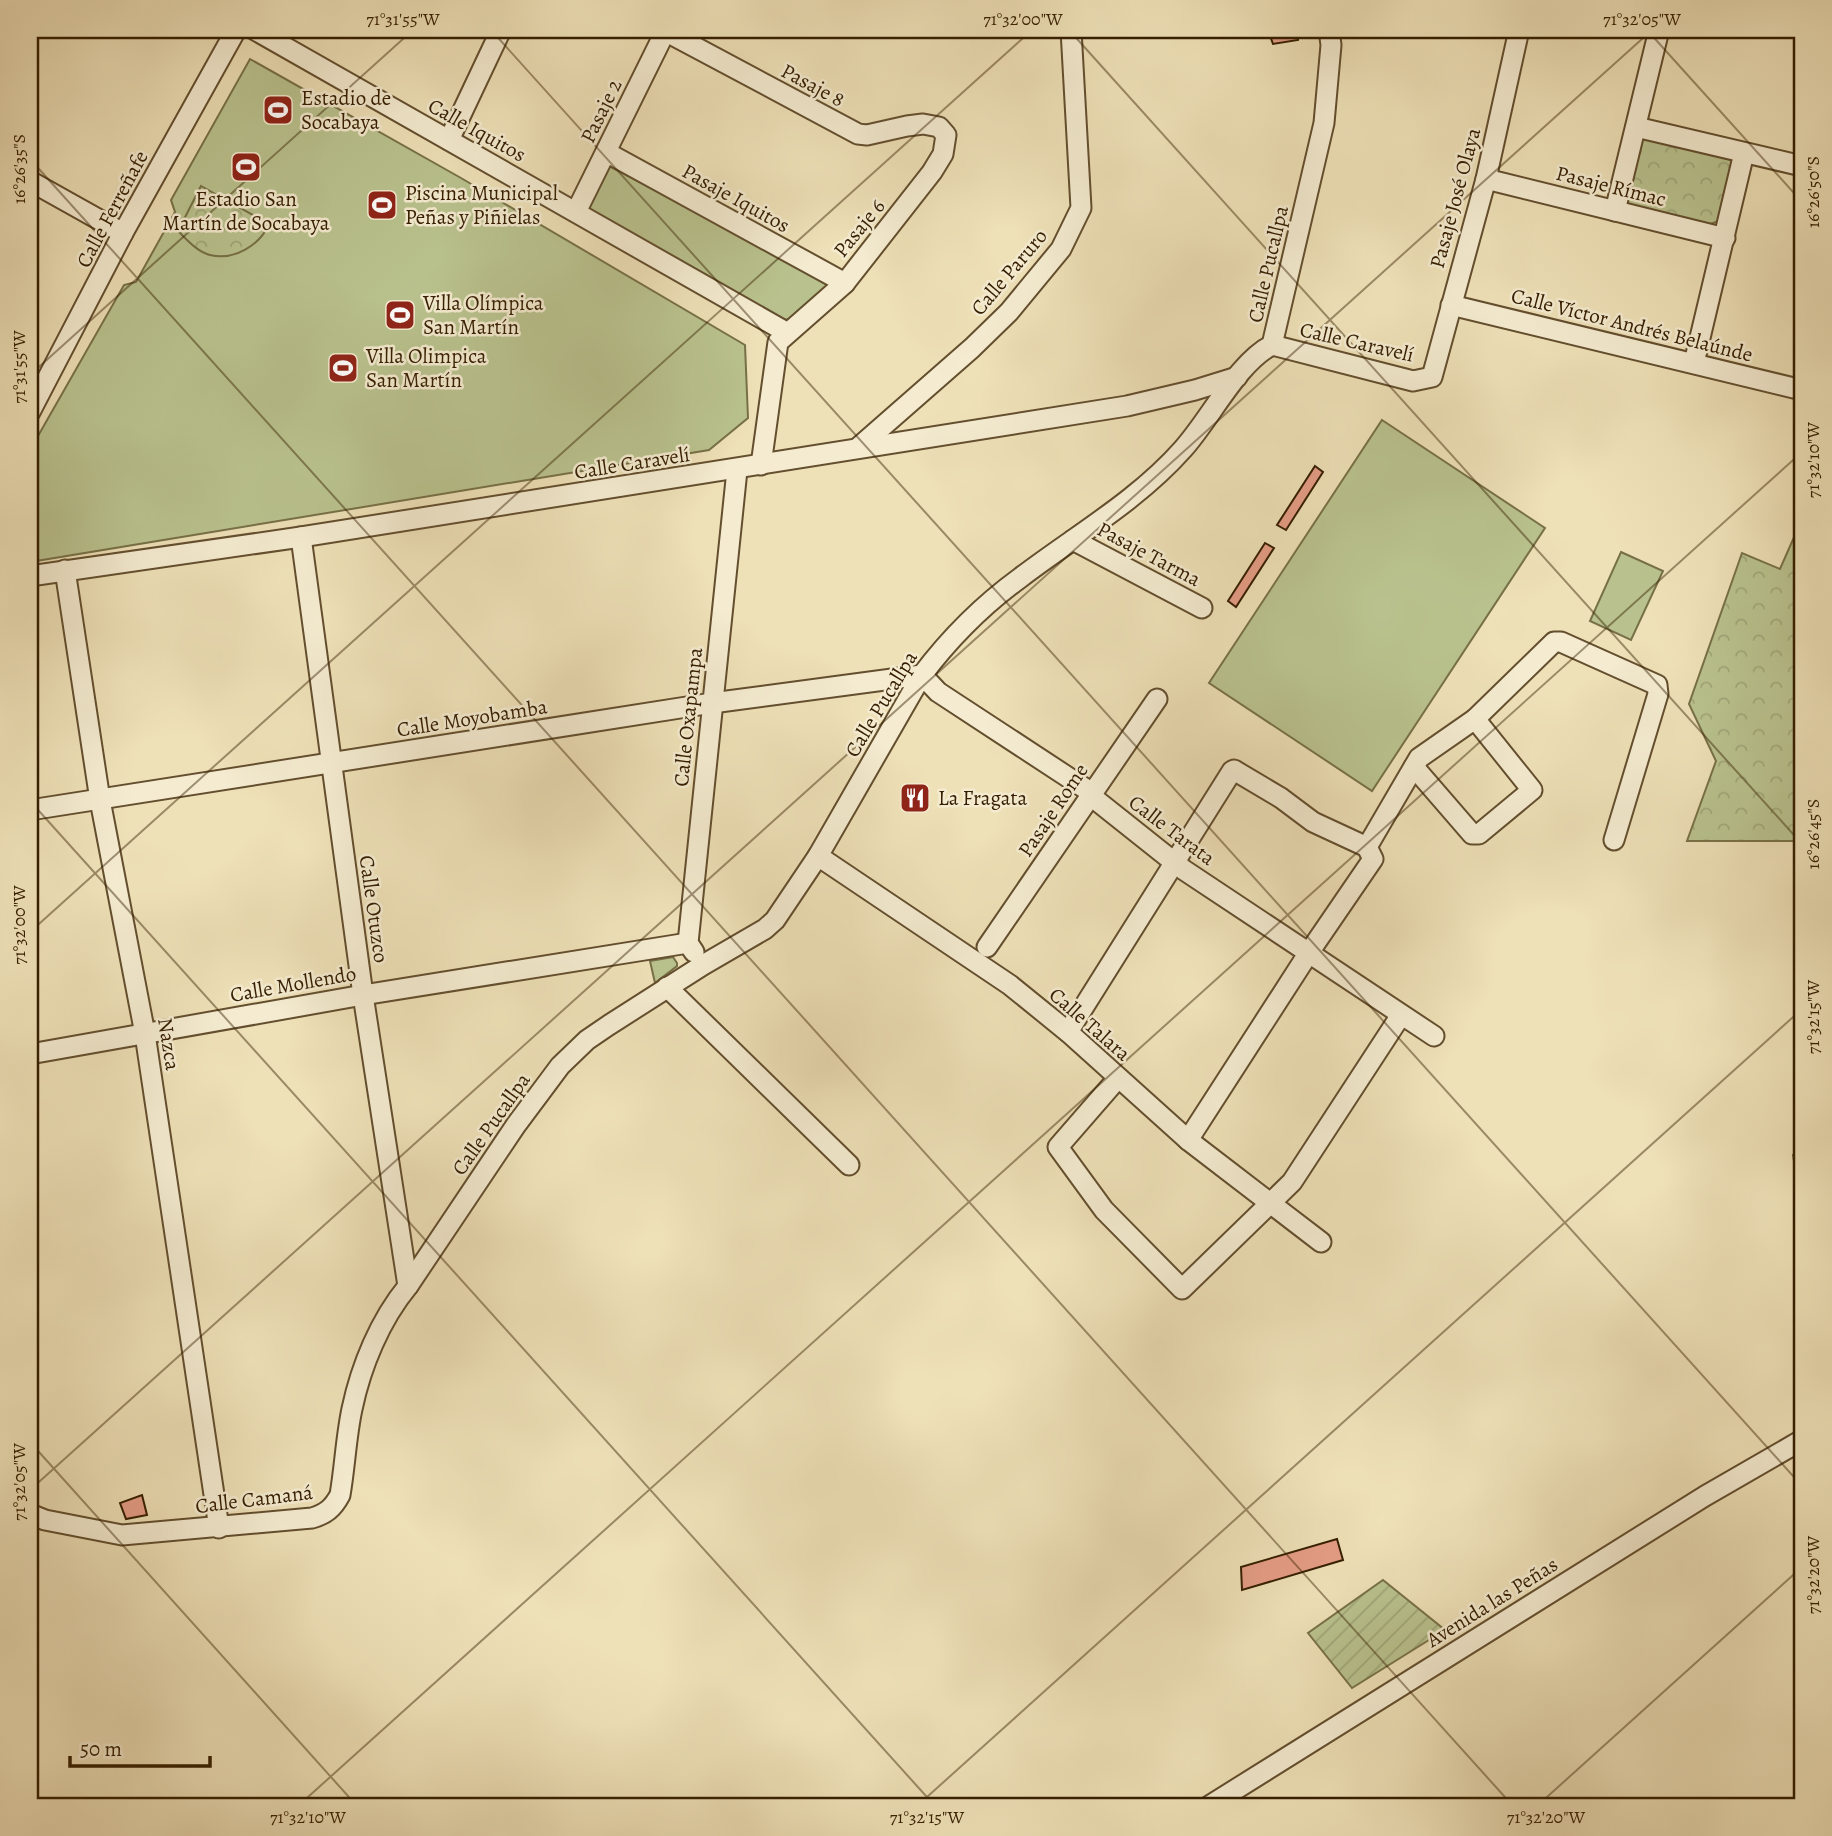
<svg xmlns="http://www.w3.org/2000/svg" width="1832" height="1836" font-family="Alegreya,serif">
	<defs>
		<pattern id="forest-crowns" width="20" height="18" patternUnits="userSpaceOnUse" patternTransform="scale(1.75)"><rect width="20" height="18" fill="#b9c28e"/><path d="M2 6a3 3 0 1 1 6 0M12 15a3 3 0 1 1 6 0" fill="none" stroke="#a0a679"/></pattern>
		<pattern id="garden-furrows" width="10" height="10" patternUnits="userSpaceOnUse" patternTransform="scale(1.75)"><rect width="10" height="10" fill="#b9c28e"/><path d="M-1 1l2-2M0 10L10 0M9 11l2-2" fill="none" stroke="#a0a679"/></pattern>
	</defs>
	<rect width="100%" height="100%" fill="#eee0b7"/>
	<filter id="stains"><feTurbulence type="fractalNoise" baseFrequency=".00286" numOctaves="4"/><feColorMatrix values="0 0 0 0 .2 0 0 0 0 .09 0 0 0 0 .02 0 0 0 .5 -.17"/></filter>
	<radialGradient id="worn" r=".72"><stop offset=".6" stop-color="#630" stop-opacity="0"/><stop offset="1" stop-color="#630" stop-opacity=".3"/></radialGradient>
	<g fill="#b9c28e" stroke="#777047" stroke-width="2">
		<polygon points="250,59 461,178 745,345 748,418 709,450 30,562 30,450 124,285 136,282 175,212 171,200"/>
		<polygon points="605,167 611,167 834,283 792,320 778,319 593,215 586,206"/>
		<polygon points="1382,420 1545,528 1372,791 1209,683"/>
		<polygon points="1621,552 1663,571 1631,640 1590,621"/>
		<polygon points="673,957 677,963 677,966 655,983 650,961"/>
		<polygon points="1793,1155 1802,1155 1802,1212"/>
	</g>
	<g fill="url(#forest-crowns)" stroke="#777047" stroke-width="2">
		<polygon points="1646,134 1733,155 1721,220 1708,225 1629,205 1625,193 1636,139"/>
		<path d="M201 186 269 224C260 245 234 261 210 255 198 252 188 241 179 232V229Z"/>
		<polygon points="1802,519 1802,841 1687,841 1716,761 1689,704 1742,553 1780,569"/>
	</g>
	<polygon fill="url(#garden-furrows)" stroke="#777047" stroke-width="2" points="1383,1580 1445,1630 1352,1688 1308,1633"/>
	<g fill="#e59d86" stroke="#351e00" stroke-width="2">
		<polygon points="1268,30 1298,30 1298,40 1273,44"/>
		<polygon points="1315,466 1323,472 1286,530 1277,525"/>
		<polygon points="1265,543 1274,548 1236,607 1228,601"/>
		<polygon points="142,1495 147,1515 126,1519 120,1503"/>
		<polygon points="1337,1539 1343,1560 1242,1590 1241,1567"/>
	</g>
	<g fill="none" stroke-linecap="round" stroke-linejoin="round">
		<g stroke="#634e2e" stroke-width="23">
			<g id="minor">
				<polyline points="255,30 786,332"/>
				<polyline points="665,31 858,134 867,135 907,126 923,124 939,127 946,135 943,154 932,172 845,283 778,342 761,465"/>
				<polyline points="1636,127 1802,166"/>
				<polyline points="449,140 501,30"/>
				<polyline points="606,152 845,283"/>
				<polyline points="1486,179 1725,238"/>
				<polyline points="30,181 123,233"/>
				<polyline points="1615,211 1659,30"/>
				<polyline points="576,212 666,30"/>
				<polyline points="1451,305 1802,390"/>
				<polyline points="1272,345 1413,381 1432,377 1486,179 1519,30"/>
				<polyline points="1694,363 1744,153"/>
				<polyline points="30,412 123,233 236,30"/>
				<polyline points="859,447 972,348 1009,312 1061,249 1081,208 1071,30"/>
				<polyline points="301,537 363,995 408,1286"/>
				<polyline points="1073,540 1202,608"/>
				<polyline points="65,570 100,800 145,1034 219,1528"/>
				<polyline points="30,576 301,537 1127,406 1195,390 1237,377"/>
				<polyline points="922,675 938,692 1086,789 1091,796 1184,870 1434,1036"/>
				<polyline points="1414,767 1472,834 1479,834 1532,790 1475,719"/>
				<polyline points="30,810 712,703 922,675"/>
				<polyline points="1367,847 1419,758 1475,719 1554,642 1561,642 1657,685 1658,694 1614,840"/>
				<polyline points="818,856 1010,985 1068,1032 1188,1140 1321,1242"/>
				<polyline points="987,947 1157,699"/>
				<polyline points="694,952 688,943 737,470"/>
				<polyline points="667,987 849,1165"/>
				<polyline points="1068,1032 1232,771 1234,770 1281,798 1313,822 1367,847 1373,859 1308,954 1188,1140"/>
				<polyline points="30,1054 363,995 688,943"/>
				<polyline points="1118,1078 1058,1147 1104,1210 1182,1289 1292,1182 1401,1015"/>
				<path d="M30 1514 45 1520 122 1535 312 1518C326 1514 333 1508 340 1495 345 1466 346 1437 352 1409 361 1366 380 1320 408 1286L516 1125 560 1066 587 1040 609 1025 703 965 765 929 775 920 818 856 922 675C950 638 983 605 1020 578 1075 536 1137 501 1183 449 1211 418 1237 363 1272 345L1324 123 1331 45 1329 30"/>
				<polyline points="1209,1806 1705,1496 1802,1440"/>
			</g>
		</g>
		<use href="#minor" stroke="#f4ebd0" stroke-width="19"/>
	</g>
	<path fill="none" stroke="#351e00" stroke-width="2" stroke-opacity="0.45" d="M491 30 1802 1486M1069 30 1802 844M1647 30 1802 202M30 159 1513 1806M30 375 413 30M30 801 935 1806M30 932 1032 30M30 1442 357 1806M30 1490 1652 30M298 1806 1802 452M917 1806 1802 1009M1537 1806 1802 1567"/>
	<defs>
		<g id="stadium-square" transform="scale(1.575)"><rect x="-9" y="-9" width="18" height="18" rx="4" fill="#8f2418" stroke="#f4ebd0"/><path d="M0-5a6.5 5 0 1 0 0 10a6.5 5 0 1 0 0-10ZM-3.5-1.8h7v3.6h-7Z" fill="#fff"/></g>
		<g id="restaurant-square" transform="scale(1.575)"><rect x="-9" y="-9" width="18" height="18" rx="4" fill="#8f2418" stroke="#f4ebd0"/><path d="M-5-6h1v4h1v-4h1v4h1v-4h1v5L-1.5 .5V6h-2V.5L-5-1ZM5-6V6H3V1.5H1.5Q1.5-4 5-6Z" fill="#fff"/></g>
	</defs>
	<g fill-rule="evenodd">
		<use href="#stadium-square" x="278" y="110"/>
		<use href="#stadium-square" x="246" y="167"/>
		<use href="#stadium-square" x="382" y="205"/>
		<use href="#stadium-square" x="400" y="315"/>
		<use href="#stadium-square" x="343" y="368"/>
		<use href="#restaurant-square" x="915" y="798"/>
	</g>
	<g text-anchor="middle" stroke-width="5" stroke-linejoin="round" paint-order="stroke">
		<g font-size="21" fill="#351e00" stroke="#f4ebd0">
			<text transform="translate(813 85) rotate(28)" y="7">Pasaje 8</text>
			<text transform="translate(601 111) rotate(-64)" y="7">Pasaje 2</text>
			<text transform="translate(477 130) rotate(29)" y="7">Calle Iquitos</text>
			<text transform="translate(1611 186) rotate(14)" y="7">Pasaje Rímac</text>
			<text transform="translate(736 198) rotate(29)" y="7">Pasaje Iquitos</text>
			<text transform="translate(1455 198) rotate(-75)" y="7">Pasaje José Olaya</text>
			<text transform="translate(112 209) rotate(-62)" y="7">Calle Ferreñafe</text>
			<text transform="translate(859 228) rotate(-51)" y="7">Pasaje 6</text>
			<text transform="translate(1268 264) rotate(-77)" y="7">Calle Pucallpa</text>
			<text transform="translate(1009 272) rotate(-50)" y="7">Calle Paruro</text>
			<text transform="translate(1632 325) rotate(14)" y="7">Calle Víctor Andrés Belaúnde</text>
			<text transform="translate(1357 342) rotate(13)" y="7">Calle Caravelí</text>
			<text transform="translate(632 463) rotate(-9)" y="7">Calle Caravelí</text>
			<text transform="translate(1149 554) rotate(28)" y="7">Pasaje Tarma</text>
			<text transform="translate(881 704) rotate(-59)" y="7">Calle Pucallpa</text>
			<text transform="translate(688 717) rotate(-84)" y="7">Calle Oxapampa</text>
			<text transform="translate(472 718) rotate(-9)" y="7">Calle Moyobamba</text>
			<text transform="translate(1053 810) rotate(-56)" y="7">Pasaje Rome</text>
			<text transform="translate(1172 830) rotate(37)" y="7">Calle Tarata</text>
			<text transform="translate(374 909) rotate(82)" y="7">Calle Otuzco</text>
			<text transform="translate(293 984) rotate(-10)" y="7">Calle Mollendo</text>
			<text transform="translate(1090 1024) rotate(41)" y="7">Calle Talara</text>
			<text transform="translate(169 1044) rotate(81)" y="7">Nazca</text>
			<text transform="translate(491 1124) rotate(-55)" y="7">Calle Pucallpa</text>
			<text transform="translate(254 1499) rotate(-7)" y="7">Calle Camaná</text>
			<text transform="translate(1492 1602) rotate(-32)" y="7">Avenida las Peñas</text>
		</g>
		<g font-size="21" fill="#351e00" stroke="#f4ebd0" text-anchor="start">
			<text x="301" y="105">Estadio de<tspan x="301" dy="24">Socabaya</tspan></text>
			<text x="405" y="200">Piscina Municipal<tspan x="405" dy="24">Peñas y Piñielas</tspan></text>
			<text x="246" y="206" text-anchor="middle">Estadio San<tspan x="246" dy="24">Martín de Socabaya</tspan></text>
			<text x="423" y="310">Villa Olímpica<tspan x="423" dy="24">San Martín</tspan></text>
			<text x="366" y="363">Villa Olimpica<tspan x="366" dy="24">San Martín</tspan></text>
			<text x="938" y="805">La Fragata</text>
		</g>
	</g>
	<rect width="1832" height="1836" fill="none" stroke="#eee0b7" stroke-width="77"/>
	<path d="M70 1756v10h140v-10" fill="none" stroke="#351e00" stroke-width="3.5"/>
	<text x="80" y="1756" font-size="21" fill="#351e00" stroke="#f4ebd0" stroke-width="5" paint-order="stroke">50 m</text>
	<rect x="38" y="38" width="1756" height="1760" fill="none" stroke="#351e00" stroke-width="2.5"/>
	<g font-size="18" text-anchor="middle" fill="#351e00">
		<text x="403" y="25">71°31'55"W</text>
		<text x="1023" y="25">71°32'00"W</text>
		<text x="1642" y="25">71°32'05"W</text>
		<text transform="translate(19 169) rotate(-90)" y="6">16°26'35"S</text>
		<text transform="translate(1813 192) rotate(-90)" y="6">16°26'50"S</text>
		<text transform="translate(19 367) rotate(-90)" y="6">71°31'55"W</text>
		<text transform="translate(1813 460) rotate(-90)" y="6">71°32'10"W</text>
		<text transform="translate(1813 834) rotate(-90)" y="6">16°26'45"S</text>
		<text transform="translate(19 925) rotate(-90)" y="6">71°32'00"W</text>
		<text transform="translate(1813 1017) rotate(-90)" y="6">71°32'15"W</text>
		<text transform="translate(19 1482) rotate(-90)" y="6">71°32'05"W</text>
		<text transform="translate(1813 1575) rotate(-90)" y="6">71°32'20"W</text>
		<text x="308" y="1823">71°32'10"W</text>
		<text x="927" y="1823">71°32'15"W</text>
		<text x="1546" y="1823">71°32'20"W</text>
	</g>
	<rect width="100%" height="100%" filter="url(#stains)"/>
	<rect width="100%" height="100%" fill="url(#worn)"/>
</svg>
